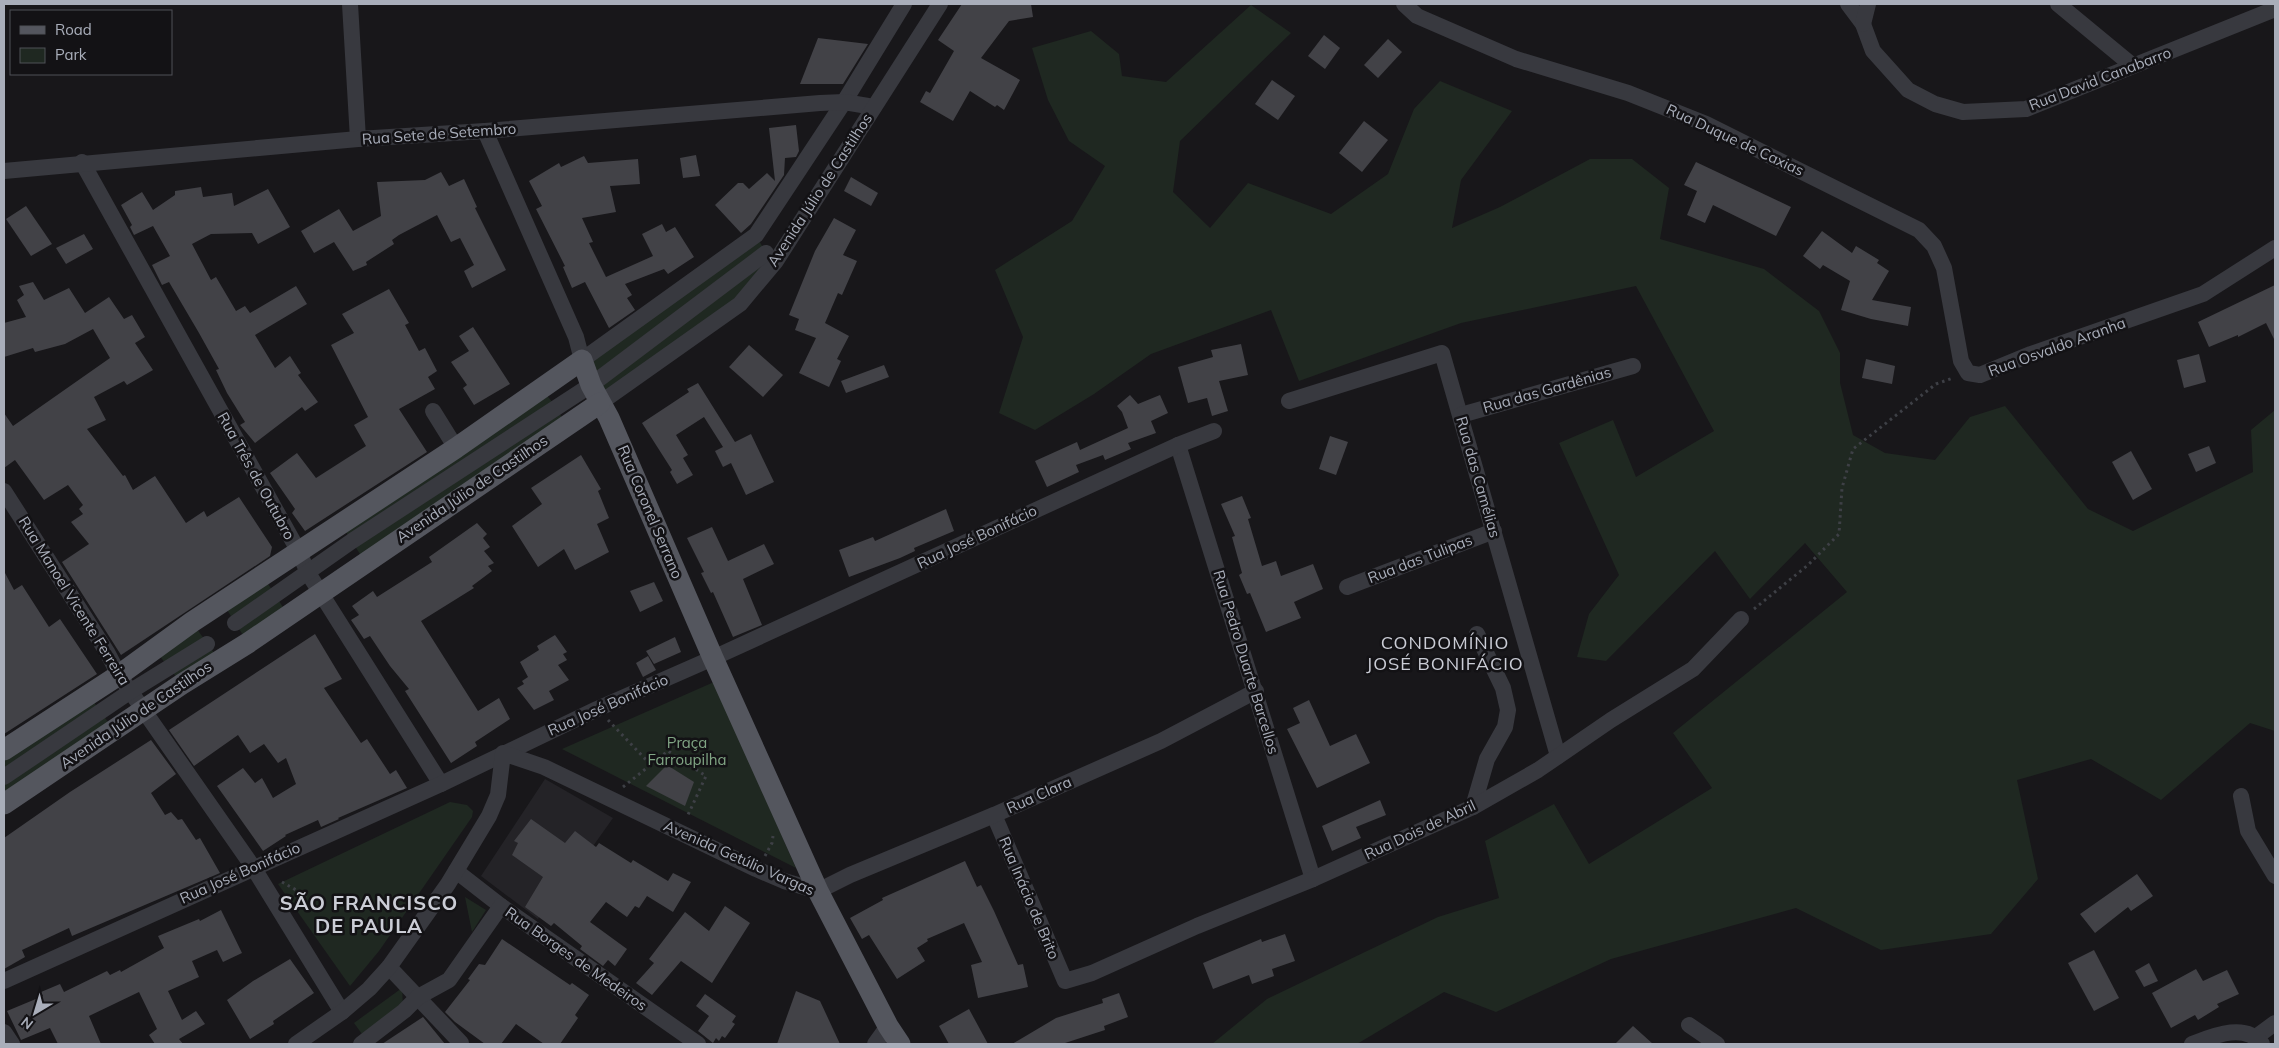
<svg xmlns="http://www.w3.org/2000/svg" width="2279" height="1048" font-family="Mulish,sans-serif">
	<rect width="100%" height="100%" fill="#18171a"/>
	<polygon fill="#242327" points="545,779 613,818 569,880 564,879 538,919 481,876"/>
	<g fill="#1f2821">
		<polygon points="1251,5 1291,33 1180,141 1173,192 1210,228 1248,183 1331,214 1388,174 1414,109 1440,81 1512,111 1461,180 1452,228 1500,207 1590,159 1632,159 1669,188 1660,239 1764,269 1819,311 1840,353 1840,383 1853,435 1885,453 1935,460 1970,417 2005,406 2088,509 2133,531 2253,472 2251,430 2275,410 2275,731 2250,723 2161,800 2091,759 2017,780 2038,879 1991,934 1881,950 1796,908 1611,959 1496,1012 1444,992 1357,1044 1212,1044 1267,999 1438,917 1499,898 1485,841 1554,804 1589,864 1712,788 1673,733 1847,592 1805,543 1750,599 1715,551 1606,661 1577,657 1589,614 1619,575 1559,443 1613,420 1636,477 1714,431 1636,286 1461,323 1299,381 1271,310 1151,354 1094,394 1035,430 999,413 1023,337 995,270 1072,221 1105,166 1069,141 1048,100 1032,48 1091,31 1119,54 1122,76 1166,82"/>
		<polygon points="756,235 766,253 776,261 740,304 600,403 582,360"/>
		<polygon points="541,388 557,408 566,426 365,562 341,524"/>
		<polygon points="263,576 288,615 248,643 222,602"/>
		<polygon points="192,622 219,660 182,684 154,649"/>
		<polygon points="714,682 796,868 562,749"/>
		<polygon points="88,694 113,729 4,804 4,750"/>
		<polygon points="450,802 467,805 473,811 472,817 379,951 350,986 278,884"/>
		<polygon points="465,897 486,910 472,932"/>
		<polygon points="402,988 403,1005 362,1034 354,1023"/>
	</g>
	<g fill="#424247">
		<polygon points="962,4 1031,4 1033,17 1009,21 981,58 1020,80 1004,110 997,105 995,107 970,91 953,121 920,102 926,91 930,93 954,51 938,40"/>
		<polygon points="1324,35 1340,48 1325,69 1308,56"/>
		<polygon points="818,38 868,44 843,84 800,84"/>
		<polygon points="1388,39 1402,52 1378,78 1364,65"/>
		<polygon points="1272,80 1295,96 1278,120 1255,104"/>
		<polygon points="1364,121 1388,140 1362,172 1339,153"/>
		<polygon points="796,125 799,151 796,157 785,158 784,175 751,224 741,233 715,205 738,183 743,183 749,189 767,173 775,181 769,128"/>
		<polygon points="696,155 700,176 683,178 680,158"/>
		<polygon points="584,156 588,163 638,159 640,184 610,186 616,212 582,218 593,242 589,243 606,277 653,256 642,234 662,224 666,232 675,227 694,257 668,274 664,269 625,284 632,295 627,298 635,310 609,328 585,282 572,288 563,267 565,266 536,209 542,206 529,181 559,163 561,167"/>
		<polygon points="1696,162 1791,207 1776,236 1713,205 1705,223 1687,215 1697,191 1684,185"/>
		<polygon points="441,172 449,186 464,179 477,207 475,208 506,270 472,288 464,271 474,265 460,238 451,242 437,215 399,235 392,240 394,244 366,262 367,265 353,271 334,242 314,253 301,231 339,209 353,231 381,216 377,182 425,180"/>
		<polygon points="851,177 878,193 871,206 844,191"/>
		<polygon points="201,187 203,197 232,193 234,206 268,189 290,227 258,244 252,233 211,234 192,244 211,280 216,277 236,311 245,306 250,313 296,286 307,304 255,335 275,368 290,356 301,373 298,375 318,402 305,411 302,407 255,443 240,425 245,422 227,393 216,370 219,369 199,333 169,282 162,285 152,265 170,256 153,226 134,235 130,227 132,225 121,205 142,192 153,210 175,195 175,191"/>
		<polygon points="26,206 52,244 31,256 6,219"/>
		<polygon points="834,218 856,230 843,255 857,261 842,295 838,293 825,323 849,336 837,359 841,361 829,387 799,373 816,338 795,330 799,319 789,315 815,251"/>
		<polygon points="1822,231 1852,253 1856,246 1879,260 1877,263 1889,271 1872,300 1911,307 1908,326 1871,319 1841,310 1850,281 1823,265 1820,269 1803,256"/>
		<polygon points="84,234 93,249 66,264 56,248"/>
		<polygon points="33,282 44,300 69,288 85,313 109,297 124,319 132,315 145,337 135,343 153,370 127,385 124,381 94,397 106,420 87,429 123,476 125,475 133,490 155,476 186,523 204,511 207,517 239,497 272,547 270,556 121,655 62,562 89,544 71,522 83,514 79,509 83,505 68,485 44,500 15,460 4,468 4,413 13,426 110,358 93,329 65,344 35,352 33,348 4,357 4,323 26,317 17,300 24,295 19,286"/>
		<polygon points="2275,285 2275,341 2266,323 2238,337 2238,335 2209,347 2198,322"/>
		<polygon points="389,289 409,323 405,325 419,351 425,348 437,371 428,377 435,389 399,409 427,452 305,531 292,513 295,509 270,473 297,453 316,478 366,446 354,425 368,417 331,345 354,333 342,314"/>
		<polygon points="473,327 510,384 474,405 463,388 467,385 451,362 469,351 459,336"/>
		<polygon points="1241,344 1248,375 1219,381 1228,411 1212,416 1207,398 1188,403 1178,367 1213,357 1211,350"/>
		<polygon points="749,345 783,375 763,397 729,367"/>
		<polygon points="2199,354 2206,382 2184,388 2177,360"/>
		<polygon points="1866,359 1895,366 1892,384 1862,378"/>
		<polygon points="884,365 889,377 846,393 841,381"/>
		<polygon points="698,383 735,442 751,434 774,482 746,495 731,463 723,467 715,451 723,447 704,417 676,435 688,455 683,458 693,475 677,484 670,472 672,470 642,423 689,392 687,389"/>
		<polygon points="1130,395 1138,404 1160,395 1168,413 1151,421 1156,433 1128,443 1131,449 1105,460 1103,455 1076,465 1079,472 1047,487 1035,461 1077,442 1080,450 1128,428 1122,412 1117,406"/>
		<polygon points="1330,436 1348,442 1336,475 1319,469"/>
		<polygon points="2209,446 2216,463 2196,472 2188,454"/>
		<polygon points="2131,451 2152,489 2133,500 2112,462"/>
		<polygon points="581,455 601,489 598,491 609,518 597,524 609,552 575,570 564,549 538,567 512,526 542,504 531,488"/>
		<polygon points="1242,496 1251,518 1248,519 1262,566 1276,561 1281,576 1313,564 1323,589 1294,602 1301,618 1266,632 1250,593 1247,594 1239,575 1242,573 1232,537 1235,536 1221,504"/>
		<polygon points="946,509 954,531 914,548 915,551 900,558 849,577 839,550 873,537 875,541"/>
		<polygon points="477,523 487,534 483,538 490,547 484,551 494,563 488,566 492,571 472,586 474,588 421,621 478,711 499,698 510,719 475,742 477,746 451,763 405,691 409,689 390,666 370,636 364,639 351,620 359,615 352,606 373,591 377,597 432,562 429,557"/>
		<polygon points="712,527 728,561 764,544 774,564 743,579 762,625 733,637 713,592 711,593 701,573 704,572 687,538"/>
		<polygon points="4,571 14,590 22,585 49,627 60,619 97,674 4,734"/>
		<polygon points="654,582 663,601 640,612 630,591"/>
		<polygon points="315,634 342,679 324,688 361,743 367,739 390,774 396,770 407,788 338,818 339,819 321,827 318,820 285,835 286,836 263,851 217,786 243,768 255,783 262,778 273,798 296,784 286,758 278,763 264,744 250,753 238,735 194,766 169,730"/>
		<polygon points="555,635 567,652 563,654 567,660 558,665 569,680 549,691 554,700 534,710 517,688 524,684 522,681 528,677 520,662 539,650 537,646"/>
		<polygon points="675,637 681,652 654,664 646,651"/>
		<polygon points="648,656 656,670 643,677 636,663"/>
		<polygon points="1309,700 1330,746 1356,734 1370,763 1317,788 1287,729 1300,723 1293,708"/>
		<polygon points="151,740 176,774 151,793 165,815 171,812 178,820 182,819 196,840 200,838 220,873 72,936 69,928 22,950 25,957 4,969 4,838 70,792"/>
		<polygon points="667,765 694,782 685,806 646,786"/>
		<polygon points="1380,800 1386,815 1356,827 1361,838 1332,851 1322,826"/>
		<polygon points="531,819 565,843 575,831 596,847 599,843 631,863 633,860 668,881 673,873 691,882 673,912 647,896 639,908 635,906 627,917 606,902 590,922 627,949 615,966 608,960 603,966 580,949 582,946 554,923 551,926 525,907 543,877 512,855 518,843 514,841"/>
		<polygon points="965,861 977,887 981,885 994,911 1018,965 1023,964 1028,987 978,998 971,965 982,962 964,923 927,939 928,941 917,948 925,961 897,979 869,935 862,939 850,918 883,900 882,898"/>
		<polygon points="2137,874 2153,896 2131,911 2128,907 2095,933 2080,914"/>
		<polygon points="725,906 750,923 712,983 681,961 652,995 636,983 654,963 649,959 685,912 709,931"/>
		<polygon points="221,910 242,953 223,962 217,950 192,961 199,977 168,991 182,1020 196,1011 205,1024 179,1039 183,1044 155,1044 149,1035 157,1029 139,992 89,1016 101,1044 58,1044 50,1028 21,1040 7,1011 43,996 41,992 60,984 64,992 107,971 110,975 120,970 121,972 164,948 158,936 199,919 200,921"/>
		<polygon points="1285,934 1295,961 1272,969 1274,976 1252,984 1249,975 1213,989 1203,963 1261,939 1262,942"/>
		<polygon points="502,939 570,985 572,983 589,995 575,1015 578,1018 560,1044 544,1044 516,1024 501,1044 485,1044 455,1022 445,1012 470,980 468,979 479,964 485,965"/>
		<polygon points="2094,950 2119,998 2094,1011 2068,963"/>
		<polygon points="290,959 314,993 273,1021 274,1024 250,1039 227,1000 253,981"/>
		<polygon points="2149,963 2158,981 2144,987 2135,971"/>
		<polygon points="2196,969 2203,981 2227,970 2239,994 2217,1004 2219,1007 2198,1020 2195,1015 2171,1028 2152,993"/>
		<polygon points="796,991 820,1001 840,1044 777,1044"/>
		<polygon points="1119,993 1128,1017 1104,1026 1105,1030 1062,1044 1012,1044 1056,1018 1103,1003 1102,999"/>
		<polygon points="705,994 736,1016 732,1022 735,1024 725,1038 722,1036 719,1041 716,1038 713,1043 698,1031 709,1016 696,1006"/>
		<polygon points="969,1009 988,1044 949,1044 939,1026"/>
		<polygon points="423,1017 445,1044 382,1044"/>
		<polygon points="1633,1026 1653,1044 1615,1044"/>
	</g>
	<g fill="none" stroke-linecap="round" stroke-linejoin="round">
		<g stroke="#3e4046" stroke-width="3" stroke-dasharray="2.5 4" stroke-linecap="butt">
			<polyline points="1754,609 1808,565 1839,534 1842,488 1853,449 1936,384 1953,378"/>
			<polyline points="608,720 651,765"/>
			<polyline points="623,787 668,751 706,776 687,817"/>
			<polyline points="765,856 772,843 773,836"/>
			<polyline points="282,882 312,899"/>
		</g>
		<g stroke="#38393f" stroke-width="16">
			<polyline points="350,4 358,139"/>
			<polyline points="1404,4 1417,16 1516,59 1628,93 1706,124 1919,230 1934,246 1944,268 1961,361 1968,373 1980,375 2031,354 2203,294 2275,248"/>
			<polyline points="1848,4 1863,24 1873,51 1908,90 1935,104 1963,112 2026,109 2275,9"/>
			<polyline points="2058,4 2133,66"/>
			<polyline points="1863,24 1868,4"/>
			<polyline points="485,131 576,337 582,360 756,235 844,102 904,4"/>
			<polyline points="82,162 299,552 308,573 441,784"/>
			<polyline points="4,171 358,139 485,131 820,103 844,102 874,107"/>
			<polyline points="1289,401 1442,353 1558,756"/>
			<polyline points="600,403 740,304 776,261 940,4"/>
			<polyline points="433,411 456,448"/>
			<polyline points="1461,415 1633,366"/>
			<polyline points="1178,445 1313,879"/>
			<polyline points="4,491 107,652 119,675 253,867 342,1012"/>
			<polyline points="1347,587 1494,531"/>
			<polyline points="235,623 352,541 591,385 766,253"/>
			<polyline points="4,777 131,691 207,644"/>
			<polyline points="2241,796 2248,831 2275,876"/>
			<polyline points="1473,807 1487,759 1505,727 1508,710 1503,688 1477,634"/>
			<polyline points="994,815 1065,981 1092,973 1197,926 1313,879 1473,807 1538,770 1611,720 1693,669 1741,619"/>
			<polyline points="456,871 501,906 698,1044"/>
			<polyline points="389,967 461,1043"/>
			<polyline points="4,981 441,784 597,709 713,658 1178,445 1214,431"/>
			<polyline points="1689,1025 1717,1044"/>
			<polyline points="4,1032 12,1044"/>
			<polyline points="2256,1037 2275,1023"/>
			<polyline points="296,1044 342,1012 369,989 389,967 448,884 489,816 498,795 503,753 544,767 756,869 784,881 818,891 850,875 994,815 1161,741 1256,691"/>
			<polyline points="361,1044 404,1011 418,997 449,980 501,906"/>
			<polyline points="875,1044 888,1026"/>
			<path d="M2192 1044C2213 1036 2245 1022 2262 1044"/>
		</g>
		<g stroke="#54565e" stroke-width="21">
			<polyline points="4,750 119,675 192,622 456,448 582,360 591,385 609,418 713,658 818,891 888,1026 900,1044"/>
			<polyline points="4,804 182,684 248,643 600,403"/>
		</g>
	</g>
	<g text-anchor="middle" stroke-width="5" stroke-linejoin="round" paint-order="stroke">
		<g font-size="15" fill="#a9aeba" stroke="#131215">
			<text transform="translate(2100 79) rotate(-21)" y="5">Rua David Canabarro</text>
			<text transform="translate(439 134) rotate(-4)" y="5">Rua Sete de Setembro</text>
			<text transform="translate(1735 140) rotate(25)" y="5">Rua Duque de Caxias</text>
			<text transform="translate(820 190) rotate(-57)" y="5">Avenida Júlio de Castilhos</text>
			<text transform="translate(2057 347) rotate(-20)" y="5">Rua Osvaldo Aranha</text>
			<text transform="translate(1547 390) rotate(-16)" y="5">Rua das Gardênias</text>
			<text transform="translate(256 476) rotate(61)" y="5">Rua Três de Outubro</text>
			<text transform="translate(1478 477) rotate(74)" y="5">Rua das Camélias</text>
			<text transform="translate(472 489) rotate(-34)" y="5">Avenida Júlio de Castilhos</text>
			<text transform="translate(650 512) rotate(67)" y="5">Rua Coronel Serrano</text>
			<text transform="translate(977 537) rotate(-25)" y="5">Rua José Bonifácio</text>
			<text transform="translate(1420 559) rotate(-21)" y="5">Rua das Tulipas</text>
			<text transform="translate(74 601) rotate(58)" y="5">Rua Manoel Vicente Ferreira</text>
			<text transform="translate(1246 662) rotate(73)" y="5">Rua Pedro Duarte Barcellos</text>
			<text transform="translate(608 705) rotate(-24)" y="5">Rua José Bonifácio</text>
			<text transform="translate(136 715) rotate(-34)" y="5">Avenida Júlio de Castilhos</text>
			<text transform="translate(1039 795) rotate(-24)" y="5">Rua Clara</text>
			<text transform="translate(1420 830) rotate(-25)" y="5">Rua Dois de Abril</text>
			<text transform="translate(739 858) rotate(24)" y="5">Avenida Getúlio Vargas</text>
			<text transform="translate(240 873) rotate(-24)" y="5">Rua José Bonifácio</text>
			<text transform="translate(1029 898) rotate(67)" y="5">Rua Inácio de Brito</text>
			<text transform="translate(576 959) rotate(35)" y="5">Rua Borges de Medeiros</text>
		</g>
		<g font-size="15" fill="#80a584" stroke="#131215">
			<text x="687" y="748">Praça<tspan x="687" dy="17">Farroupilha</tspan></text>
		</g>
		<g font-size="18" letter-spacing="1" fill="#cbcdd6" stroke="#131215">
			<text x="1445" y="649">CONDOMÍNIO<tspan x="1445" dy="21">JOSÉ BONIFÁCIO</tspan></text>
		</g>
		<g font-size="20" font-weight="bold" letter-spacing="1" fill="#cbcdd6" stroke="#131215">
			<text x="369" y="910">SÃO FRANCISCO<tspan x="369" dy="23">DE PAULA</tspan></text>
		</g>
	</g>
	<rect width="2279" height="1048" fill="none" stroke="#a9aeba" stroke-width="10"/>
	<rect x="10" y="10" width="162" height="65" fill="#131215" stroke="#4f5057"/>
	<rect x="20" y="26" width="25" height="8" fill="#54565e" stroke="#4f5057"/>
	<text x="55" y="35" font-size="15" fill="#a9aeba">Road</text>
	<rect x="20" y="48" width="25" height="15" fill="#1f2821" stroke="#4f5057"/>
	<text x="55" y="60" font-size="15" fill="#a9aeba">Park</text>
	<g transform="translate(35 1013) rotate(218)" stroke="#131215" stroke-width="4" paint-order="stroke">
	<path d="M0-4L9 19L0 12L-9 19Z" fill="#a9aeba"/>
	<text y="-8" font-size="14" font-weight="bold" text-anchor="middle" fill="#a9aeba">N</text>
	</g>
</svg>
